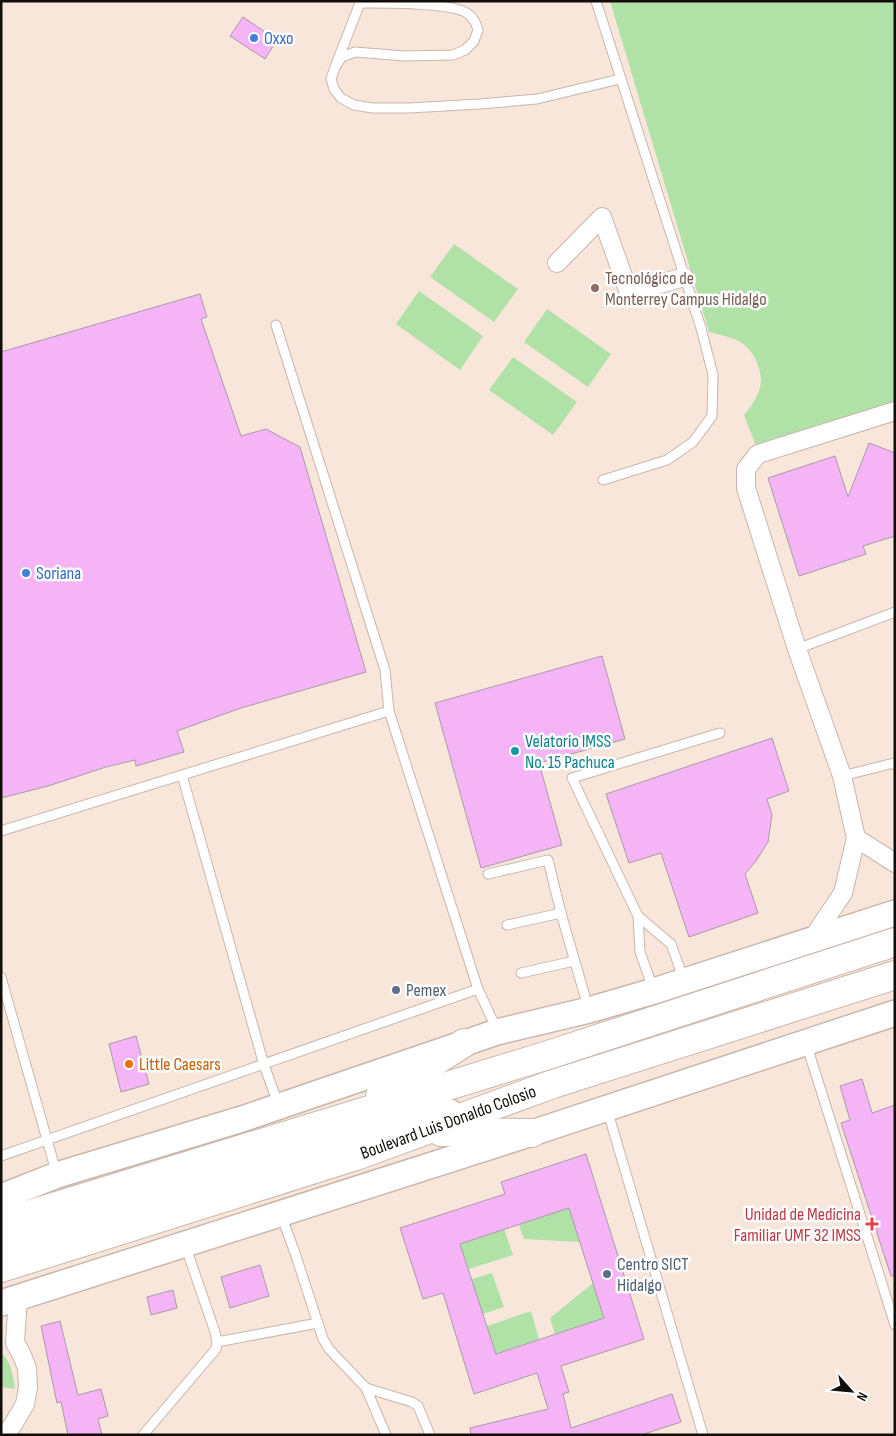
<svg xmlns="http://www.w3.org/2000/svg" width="896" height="1436" font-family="'Sofia Sans Condensed',sans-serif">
	<rect width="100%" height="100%" fill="#f9e6db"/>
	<g fill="#b0e2a8">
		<path d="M610 1H895V403L759 454 744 415C751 407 757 398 760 388 764 373 755 352 742 343 733 337 720 335 709 332Z"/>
		<polygon points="454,244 518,289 494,322 430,277"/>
		<polygon points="419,291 483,336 460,370 396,324"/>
		<polygon points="547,309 611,354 588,387 524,342"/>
		<polygon points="513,357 577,402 553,435 489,390"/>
		<polygon points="569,1208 580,1242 524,1239 519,1225"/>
		<polygon points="504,1229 513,1255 469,1269 460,1244"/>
		<polygon points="492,1273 504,1307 483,1314 472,1279"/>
		<polygon points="593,1283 604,1318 555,1334 550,1318"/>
		<polygon points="531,1311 539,1339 496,1354 487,1326"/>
		<path d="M1 1353C12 1362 13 1376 15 1389L1 1387Z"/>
	</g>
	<g fill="#f5b4f6" stroke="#a89aa8" fill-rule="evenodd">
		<polygon points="243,17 277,40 265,59 230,36"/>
		<polygon points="200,294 207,317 201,319 241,436 266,429 300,447 366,672 241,708 177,731 184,752 136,766 135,760 106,767 48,786 1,798 1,352"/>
		<polygon points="869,443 895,453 895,536 863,546 866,554 799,576 768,478 835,456 848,497"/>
		<polygon points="602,656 625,739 539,763 562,845 481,868 435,703"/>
		<polygon points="772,738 789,791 767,799 772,815 768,842 756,861 745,874 758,913 689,937 661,853 629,863 606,794"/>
		<polygon points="136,1036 149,1084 121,1092 109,1044"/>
		<polygon points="862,1079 872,1113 895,1105 895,1276 891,1276 841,1123 850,1120 840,1086"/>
		<path d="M586 1154 644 1339 561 1366 569 1392 563 1394 571 1428 672 1394 681 1422 641 1435H471L470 1428 548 1409 537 1373 474 1394 443 1293 423 1299 400 1228 505 1194 501 1182ZM569 1208 604 1318 496 1354 460 1244Z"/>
		<polygon points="260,1265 269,1296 230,1308 221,1277"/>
		<polygon points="173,1290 177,1308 151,1315 147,1297"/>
		<polygon points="60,1321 78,1395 101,1389 108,1416 98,1419 102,1435 68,1435 61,1402 57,1403 41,1326"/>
	</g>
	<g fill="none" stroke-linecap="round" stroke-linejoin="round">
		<g stroke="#c9b6ac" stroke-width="11">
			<g id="lane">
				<polyline points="596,1 701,328 713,375 712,416 693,442 667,460 603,480"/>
				<path d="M335 67 360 3C381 3 454 2 468 14 474 18 476 23 478 30L474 41 465 50 453 55 405 56 355 52 342 57 335 67 331 79 334 89 341 98 354 105 372 108H409L480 104 537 99 620 79"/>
				<polyline points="276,325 385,670 389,711"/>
				<polyline points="797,649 895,612"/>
				<polyline points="182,775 264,1065 279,1106"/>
				<polyline points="842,776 894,763 895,765"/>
				<polyline points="1,831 389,711 478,989 1,1156"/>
				<polyline points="488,874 548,860 561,913 588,1007"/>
				<polyline points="638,916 671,944 684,980"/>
				<polyline points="507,925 561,913"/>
				<polyline points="521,973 574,961"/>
				<polyline points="1,977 57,1175"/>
				<polyline points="478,989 497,1030"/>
				<polyline points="654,991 640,952 638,916 572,778 720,733"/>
				<polyline points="806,1043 895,1325"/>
				<polyline points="607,1109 703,1435"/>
				<polyline points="281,1215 295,1253 323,1339 329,1349 366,1388 386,1435"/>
				<polyline points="217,1342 318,1323"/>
				<polyline points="366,1388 412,1402 418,1406 430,1435"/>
				<polyline points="143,1435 216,1349 217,1342 215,1332 185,1245"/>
			</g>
		</g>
		<g stroke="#c9b6ac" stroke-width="20">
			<g id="street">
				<polyline points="557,263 602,217 629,293 684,277"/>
				<polyline points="856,838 895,863"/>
				<polyline points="812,939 843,893 856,838 842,776 797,649 746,488 746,469 758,454 895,411"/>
				<polyline points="5,1435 14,1423 25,1404 28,1387 27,1368 21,1353 15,1343 18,1297"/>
			</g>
		</g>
		<g stroke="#c9b6ac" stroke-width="28">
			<g id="secondary">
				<polyline points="1,1197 57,1175 242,1119 497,1032 589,1010 654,991 895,913"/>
				<polyline points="1,1250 14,1243 383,1126 450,1112"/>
				<polyline points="1,1303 532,1133 895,1013"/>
			</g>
		</g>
		<g stroke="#c9b6ac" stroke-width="30">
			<g id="primary">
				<polyline points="380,1096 464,1043"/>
				<polyline points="441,1132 532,1133"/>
				<polyline points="1,1223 545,1056 895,942"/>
				<polyline points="1,1268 356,1156 553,1084 895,975"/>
			</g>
		</g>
		<use href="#lane" stroke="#fff" stroke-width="9"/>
		<use href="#street" stroke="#fff" stroke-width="18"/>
		<use href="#secondary" stroke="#fff" stroke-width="25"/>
		<use href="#primary" stroke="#fff" stroke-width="28"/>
	</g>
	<g fill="#3f7fe0" stroke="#fff" stroke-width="2">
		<circle cx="254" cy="38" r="5"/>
		<circle cx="26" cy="573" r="5"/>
	</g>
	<circle fill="#8d6e63" stroke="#fff" stroke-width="2" cx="595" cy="288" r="5"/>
	<circle fill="#0f9aa8" stroke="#fff" stroke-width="2" cx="515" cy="751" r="5"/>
	<g fill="#5c6f8a" stroke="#fff" stroke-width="2">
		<circle cx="396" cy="990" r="5"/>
		<circle cx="607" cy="1274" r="5"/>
	</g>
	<circle fill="#e8710a" stroke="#fff" stroke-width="2" cx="129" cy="1064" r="5"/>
	<path fill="#e0444e" stroke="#fff" stroke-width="2" d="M869.5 1216.5h5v5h5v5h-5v5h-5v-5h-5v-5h5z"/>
	<g text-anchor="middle" stroke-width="5" stroke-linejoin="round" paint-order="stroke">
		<g font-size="18" fill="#366cbe" stroke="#fff" text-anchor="start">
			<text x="264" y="44">Oxxo</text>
			<text x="36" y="579">Soriana</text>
		</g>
		<g font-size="18" fill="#785e54" stroke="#fff" text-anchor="start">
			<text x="605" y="284">Tecnológico de<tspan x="605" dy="21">Monterrey Campus Hidalgo</tspan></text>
		</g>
		<g font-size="18" fill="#0d838f" stroke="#fff" text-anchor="start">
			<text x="525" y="747">Velatorio IMSS<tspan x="525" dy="21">No. 15 Pachuca</tspan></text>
		</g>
		<g font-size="18" fill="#4e5e75" stroke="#fff" text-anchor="start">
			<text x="406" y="996">Pemex</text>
			<text x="617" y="1270">Centro SICT<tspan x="617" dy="21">Hidalgo</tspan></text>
		</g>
		<g font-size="18" fill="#c56008" stroke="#fff" text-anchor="start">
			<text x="139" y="1070">Little Caesars</text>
		</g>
		<g font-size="18" fill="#130d09" stroke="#fff">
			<text transform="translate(448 1122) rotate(-20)" y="6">Boulevard Luis Donaldo Colosio</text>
		</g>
		<g font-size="18" fill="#be3a42" stroke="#fff" text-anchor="end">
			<text x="861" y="1220">Unidad de Medicina<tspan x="861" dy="21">Familiar UMF 32 IMSS</tspan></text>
		</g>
	</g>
	<rect width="896" height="1436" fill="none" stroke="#130d09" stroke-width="5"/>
	<g transform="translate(851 1391) rotate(117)" stroke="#ffffff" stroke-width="4" paint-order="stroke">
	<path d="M0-4L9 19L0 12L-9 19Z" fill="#130d09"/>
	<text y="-8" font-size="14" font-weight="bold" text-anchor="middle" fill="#130d09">N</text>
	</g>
</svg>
